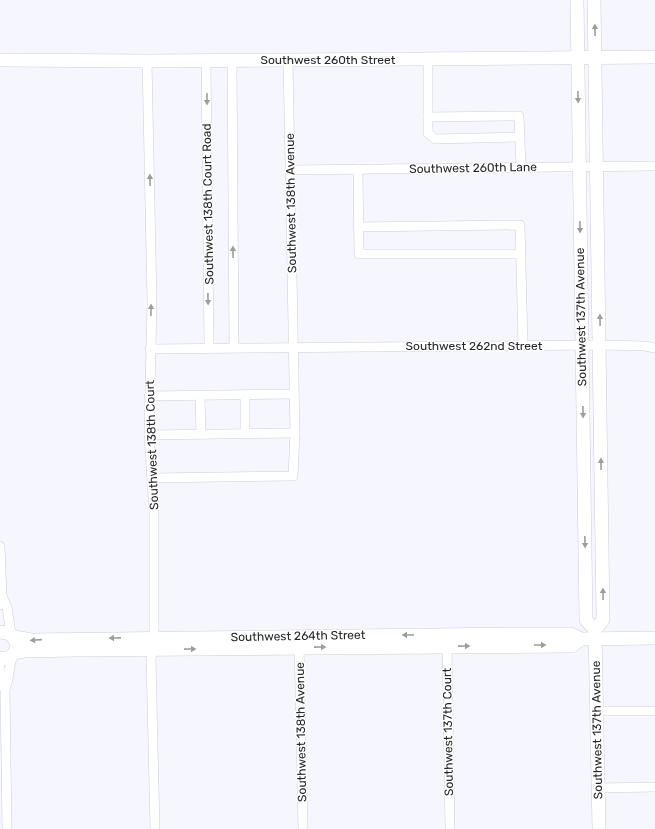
<svg xmlns="http://www.w3.org/2000/svg" width="655" height="829" font-family="Rubik,sans-serif">
	<rect width="100%" height="100%" fill="#f6f7fe"/>
	<g fill="none" stroke-linecap="round" stroke-linejoin="round">
		<g stroke="#cdcdd6" stroke-width="10">
			<g id="street">
				<polyline points="428,59 428,133 435,139 520,137"/>
				<polyline points="206,60 209,347"/>
				<polyline points="232,60 234,347"/>
				<polyline points="147,61 152,302 149,435 154,513 154,637 151,659 155,829"/>
				<polyline points="428,117 519,116 521,167"/>
				<polyline points="358,169 359,254 521,254"/>
				<polyline points="290,170 655,166"/>
				<polyline points="358,227 520,225 523,345"/>
				<polyline points="150,349 600,345 645,346 655,348"/>
				<polyline points="245,395 245,433"/>
				<polyline points="149,396 294,394"/>
				<polyline points="200,396 201,434"/>
				<polyline points="149,435 295,433"/>
				<polyline points="152,478 293,476 295,433 288,60"/>
				<polyline points="0,546 2,596 0,605"/>
				<polyline points="2,596 7,607 11,634"/>
				<polyline points="447,642 450,829"/>
				<polyline points="299,643 303,829"/>
				<polyline points="0,666 1,682 5,689"/>
				<polyline points="597,711 655,711"/>
				<polyline points="598,788 655,787"/>
				<path d="M7 829 5 689C10 679 8 667 13 655"/>
			</g>
		</g>
		<g stroke="#cdcdd6" stroke-width="14">
			<g id="secondary">
				<polyline points="577,0 586,620 595,630"/>
				<polyline points="594,0 603,616 603,620 595,630 599,829"/>
				<polyline points="0,60 147,61 655,57"/>
				<path d="M0 632 11 634 17 644C16 654 10 660 0 658"/>
				<polyline points="14,637 32,640 519,634 571,634 581,639 655,638"/>
				<polyline points="15,653 25,651 76,650 572,646 581,639"/>
			</g>
		</g>
		<use href="#street" stroke="#fff" stroke-width="9"/>
		<use href="#secondary" stroke="#fff" stroke-width="13"/>
	</g>
	<defs><path id="oneway-solid" d="M-6-.8H1V-3.2L6.5 0L1 3.2V.8H-6Z"/></defs>
	<g fill="#9d9d9f">
		<use href="#oneway-solid" transform="translate(595 30) rotate(-91)"/>
		<use href="#oneway-solid" transform="translate(578 97) rotate(89)"/>
		<use href="#oneway-solid" transform="translate(207 99) rotate(89)"/>
		<use href="#oneway-solid" transform="translate(150 180) rotate(-91)"/>
		<use href="#oneway-solid" transform="translate(580 227) rotate(89)"/>
		<use href="#oneway-solid" transform="translate(233 252) rotate(-91)"/>
		<use href="#oneway-solid" transform="translate(208 299) rotate(89)"/>
		<use href="#oneway-solid" transform="translate(151 310) rotate(-89)"/>
		<use href="#oneway-solid" transform="translate(600 320) rotate(-91)"/>
		<use href="#oneway-solid" transform="translate(583 412) rotate(89)"/>
		<use href="#oneway-solid" transform="translate(601 464) rotate(-91)"/>
		<use href="#oneway-solid" transform="translate(585 542) rotate(89)"/>
		<use href="#oneway-solid" transform="translate(603 594) rotate(-91)"/>
		<use href="#oneway-solid" transform="translate(408 635) rotate(180)"/>
		<use href="#oneway-solid" transform="translate(115 638) rotate(179)"/>
		<use href="#oneway-solid" transform="translate(36 640) rotate(176)"/>
		<use href="#oneway-solid" transform="translate(540 645)"/>
		<use href="#oneway-solid" transform="translate(464 646) rotate(-1)"/>
		<use href="#oneway-solid" transform="translate(320 647) rotate(-1)"/>
		<use href="#oneway-solid" transform="translate(190 649) rotate(-1)"/>
	</g>
	<g text-anchor="middle" stroke-width="3" stroke-linejoin="round" paint-order="stroke">
		<g font-size="12" fill="#26262a" stroke="#fff">
			<text x="328" y="64">Southwest 260th Street</text>
			<text transform="translate(473 168) rotate(-1)" y="4">Southwest 260th Lane</text>
			<text transform="translate(291 203) rotate(-91)" y="4">Southwest 138th Avenue</text>
			<text transform="translate(208 204) rotate(-91)" y="4">Southwest 138th Court Road</text>
			<text transform="translate(581 317) rotate(-91)" y="4">Southwest 137th Avenue</text>
			<text x="474" y="350">Southwest 262nd Street</text>
			<text transform="translate(152 445) rotate(-92)" y="4">Southwest 138th Court</text>
			<text transform="translate(298 636) rotate(-1)" y="4">Southwest 264th Street</text>
			<text transform="translate(597 730) rotate(-91)" y="4">Southwest 137th Avenue</text>
			<text transform="translate(301 732) rotate(-91)" y="4">Southwest 138th Avenue</text>
			<text transform="translate(448 732) rotate(-91)" y="4">Southwest 137th Court</text>
		</g>
	</g>
</svg>
